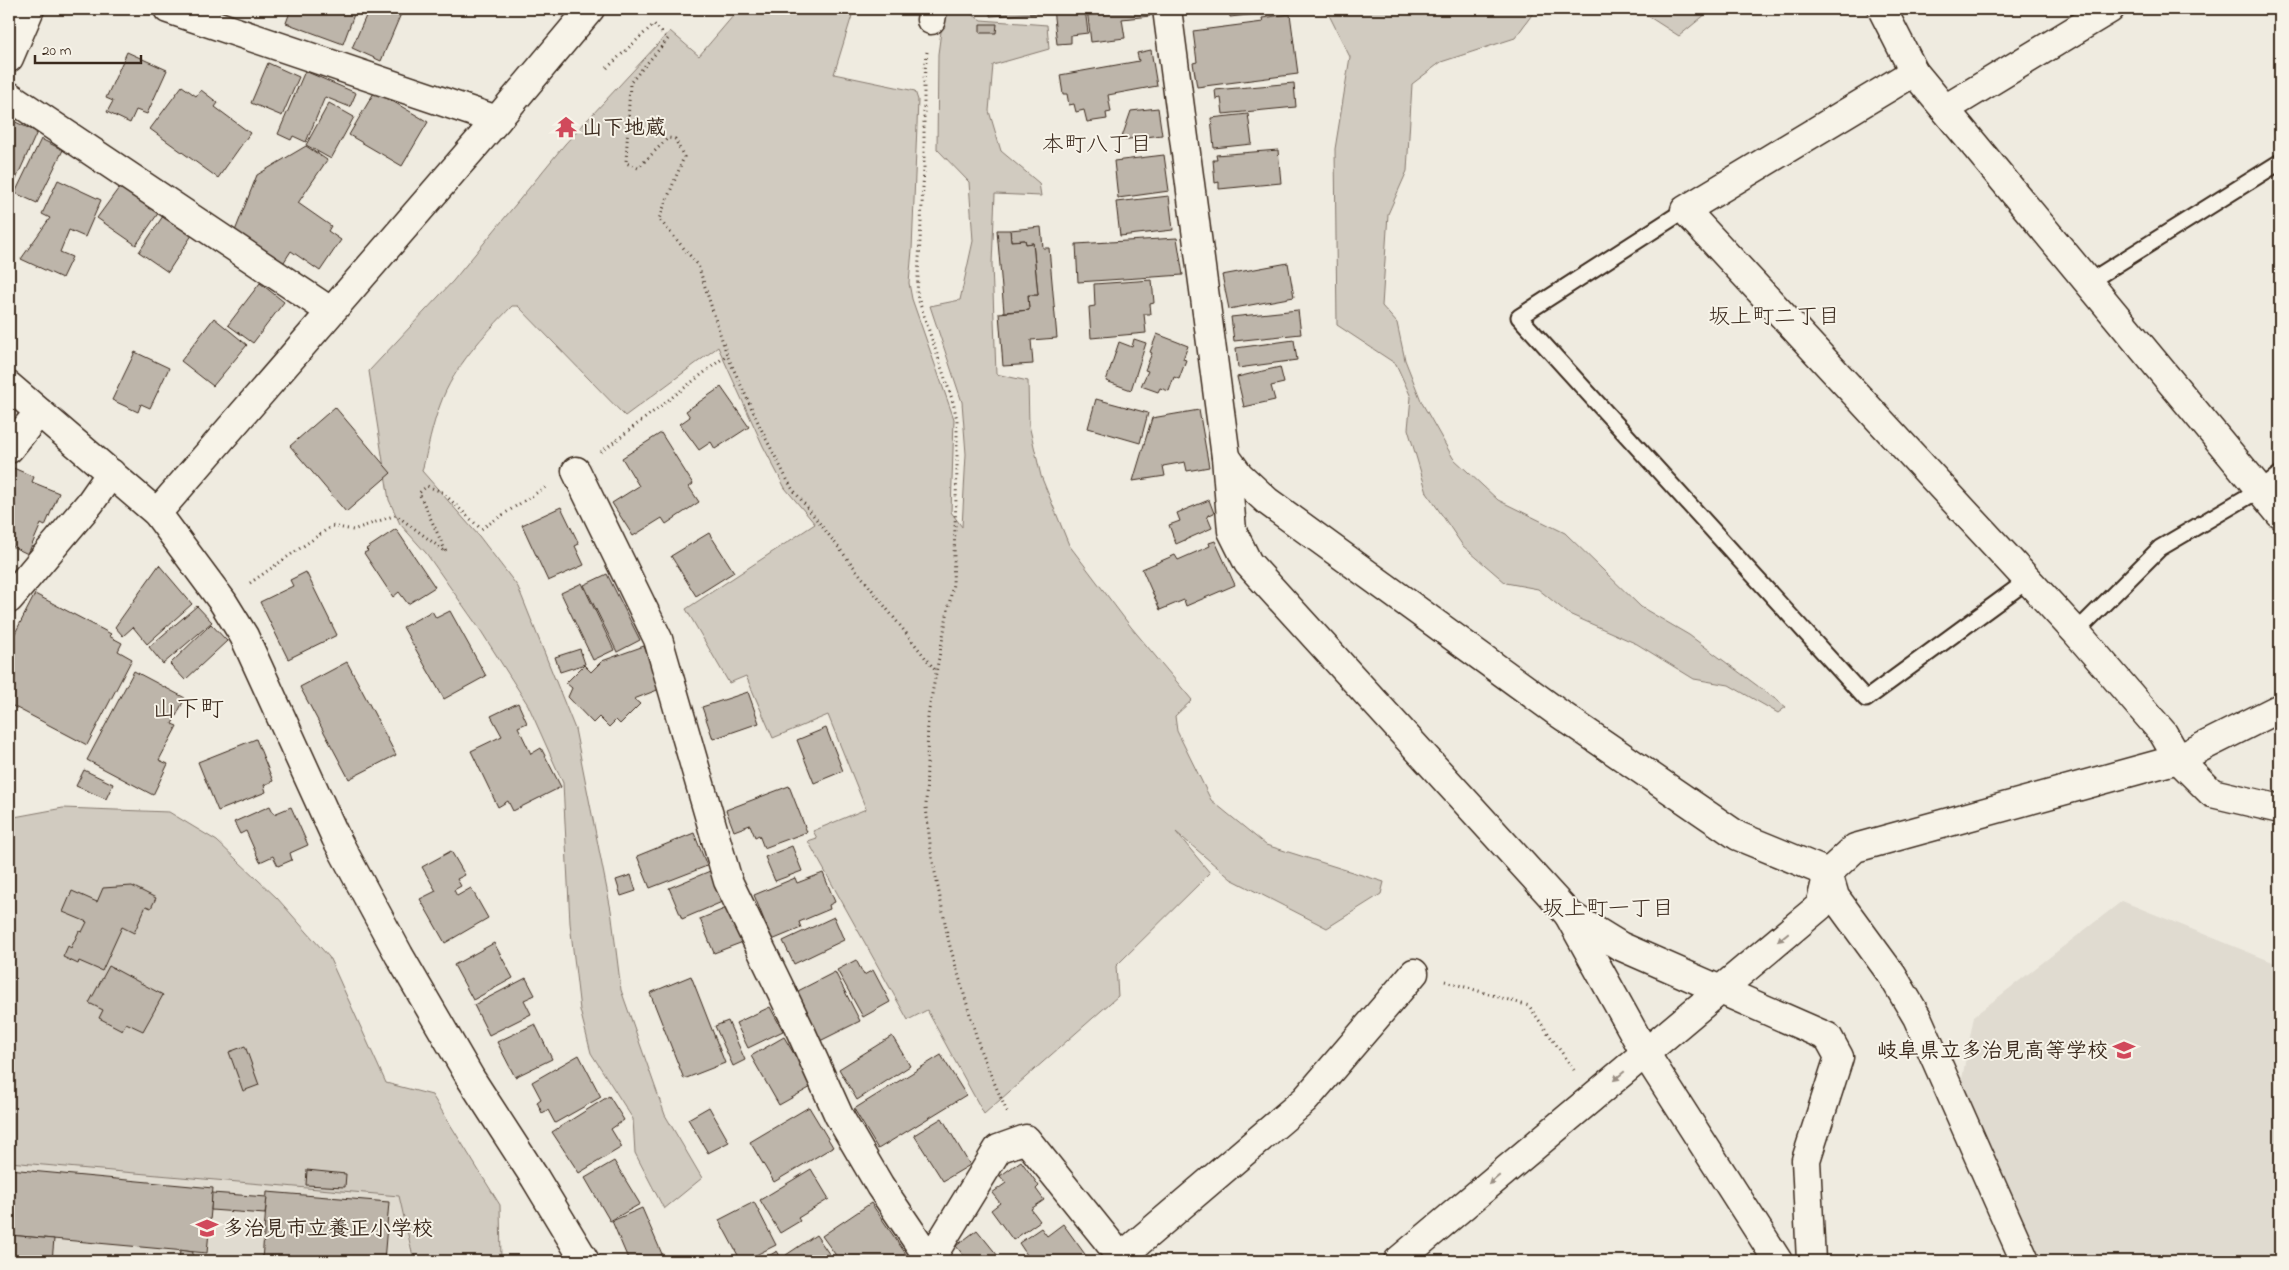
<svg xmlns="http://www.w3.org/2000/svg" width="2289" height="1270" font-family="'Indie Flower','Klee One',sans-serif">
	<rect width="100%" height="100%" fill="#efebe0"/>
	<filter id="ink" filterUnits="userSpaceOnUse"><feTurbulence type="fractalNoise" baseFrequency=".02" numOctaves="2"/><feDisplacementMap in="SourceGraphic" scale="10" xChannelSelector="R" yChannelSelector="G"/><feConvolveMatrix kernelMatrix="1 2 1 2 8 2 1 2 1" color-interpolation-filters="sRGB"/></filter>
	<g filter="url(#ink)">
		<g fill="#e0dbd0">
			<polygon points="2122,901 2280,965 2280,1261 2032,1261 1961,1084 1974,1016"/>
			<polygon points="9,1162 400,1196 412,1261 9,1261"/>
		</g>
		<g fill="#d1cbc0" stroke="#867a6f">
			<path d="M739 9H854L834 74 915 91 918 100 912 250 909 283 912 299 954 419 951 512 962 527 966 454 962 402 930 306 960 300 973 241 969 182 937 149 938 54 944 9H963L981 20 1047 25 1049 49 993 65 989 111 1001 151 1039 183 1041 196 995 194 992 264 996 374 1028 381 1029 425 1041 476 1069 545 1131 627 1192 700 1175 716 1177 731 1211 800 1266 845 1384 882 1381 894 1327 928 1231 879 1176 832 1210 873 1116 966 1118 996 984 1114 927 1010 908 1020 808 841 817 838 813 831 866 809 828 715 773 738 746 676 729 683 686 609 815 524 785 488 763 446 718 347 625 416 518 306H512C484 335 454 366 440 405 432 426 428 449 422 471L479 536 518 587 575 729 611 910 621 990 665 1115 702 1178 664 1209 635 1153 633 1119 591 1053 580 1010 570 923 563 783 528 705 481 631 426 553 400 524 389 500 369 371 453 281 565 144 670 31 699 56Z"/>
			<polygon points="1326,9 1536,9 1515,38 1441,62 1412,84 1407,171 1388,214 1382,306 1397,323 1405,360 1422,403 1453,458 1498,500 1565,533 1641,607 1689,635 1786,707 1778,713 1729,685 1694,679 1637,644 1569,614 1538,589 1506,583 1463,546 1427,493 1408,429 1411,397 1396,364 1337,325 1335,149 1350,57"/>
			<polygon points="1637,9 1712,9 1679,36"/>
			<polygon points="63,808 169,812 217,841 277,898 329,957 386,1083 432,1095 500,1205 501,1261 414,1261 399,1196 9,1162 9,818"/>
		</g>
		<g fill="#bdb5aa" stroke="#3b2a1e">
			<polygon points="291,9 356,9 343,44 286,23"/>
			<polygon points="369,9 403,9 381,61 352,48"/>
			<polygon points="990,9 1041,9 1042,13 990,16"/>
			<polygon points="1053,9 1085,9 1088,33 1071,35 1071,43 1057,44"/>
			<polygon points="1087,9 1150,9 1150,16 1122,19 1125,38 1091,42"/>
			<polygon points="1229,9 1283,9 1283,11 1230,17"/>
			<polygon points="1290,14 1298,74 1197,87 1193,63 1197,62 1193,31 1263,22 1262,18"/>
			<polygon points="980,24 997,24 996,33 980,33"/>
			<polygon points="1151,50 1157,86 1108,95 1111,112 1106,113 1107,119 1087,122 1084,110 1076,112 1074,104 1069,105 1067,94 1063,94 1060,75 1139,61 1137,53"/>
			<polygon points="127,52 167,70 147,114 136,110 130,123 107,112 113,101 106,98"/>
			<polygon points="268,63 299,77 282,116 251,103"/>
			<polygon points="305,71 356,93 350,107 325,97 306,142 293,136 291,140 278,134"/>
			<polygon points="1294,83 1296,107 1223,114 1221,98 1216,99 1215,90"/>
			<polygon points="182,86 196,96 201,90 218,103 215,107 250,133 218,178 150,129"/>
			<polygon points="375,91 428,122 402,166 349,135"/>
			<polygon points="329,103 354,117 331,159 306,145"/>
			<polygon points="1158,108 1162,135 1121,140 1131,111"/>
			<polygon points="1248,114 1252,144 1214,148 1211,118"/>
			<polygon points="9,119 37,132 9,195"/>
			<polygon points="41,139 63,150 37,203 15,193"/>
			<polygon points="306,146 327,160 298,203 331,226 328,231 341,240 320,271 291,251 282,265 235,231 257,175"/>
			<polygon points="1278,150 1281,183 1219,189 1219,182 1215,183 1213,160 1217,160 1216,155"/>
			<polygon points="1164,155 1169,191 1118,198 1114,161"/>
			<polygon points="58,180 101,200 85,237 69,230 60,252 72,257 62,278 21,259 50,218 42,214"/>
			<polygon points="121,185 159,212 136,245 97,218"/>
			<polygon points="1169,196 1173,230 1120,236 1116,202"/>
			<polygon points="165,213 194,232 168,272 139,252"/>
			<polygon points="1041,227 1043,248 1049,248 1057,338 1031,340 1033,364 1003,366 999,313 1029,310 1028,295 1038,295 1033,243 1026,244 1025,240 1011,241 1010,230"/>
			<polygon points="997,230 1010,230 1011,241 1025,240 1026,244 1033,243 1038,295 1028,295 1029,310 1004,312"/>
			<polygon points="1177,238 1183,275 1078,282 1076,244"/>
			<polygon points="1288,263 1294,297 1229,309 1222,275"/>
			<polygon points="1152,280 1154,303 1150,304 1151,314 1144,314 1146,333 1091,338 1089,307 1095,306 1094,284"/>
			<polygon points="260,283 284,302 253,343 228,325"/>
			<polygon points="1298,310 1301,334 1234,341 1231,317"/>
			<polygon points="214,318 247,345 213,386 181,361"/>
			<polygon points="1157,334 1188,346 1183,359 1186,360 1179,379 1174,377 1169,391 1160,388 1158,392 1141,386 1148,371 1145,370 1152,353 1150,352"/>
			<polygon points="1134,339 1146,343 1131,390 1106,381 1119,342 1132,347"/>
			<polygon points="1294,340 1297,360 1238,368 1236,348"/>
			<polygon points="135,352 169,368 150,408 141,404 138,412 112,400"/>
			<polygon points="1280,367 1284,383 1271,386 1275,400 1244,407 1237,377"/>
			<polygon points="721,387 749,427 715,449 711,442 699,450 680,424 690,417 686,411"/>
			<polygon points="1096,399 1148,413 1140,443 1088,428"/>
			<polygon points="335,407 391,473 346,512 290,446"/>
			<polygon points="1199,410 1209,467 1187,471 1185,462 1163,466 1165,476 1133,481 1152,418"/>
			<polygon points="661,433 693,484 689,487 699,502 666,524 662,518 633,536 612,503 639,486 622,458"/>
			<polygon points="9,466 34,477 32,482 59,493 45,526 41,524 28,554 9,545"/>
			<polygon points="1209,500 1214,513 1207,516 1212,528 1176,544 1169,525 1180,521 1177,513"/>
			<polygon points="561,507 579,544 575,546 584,565 548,581 522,525"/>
			<polygon points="396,529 435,587 408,604 399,592 393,597 364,553 368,551 366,549"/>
			<polygon points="709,533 734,572 696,596 671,556"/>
			<polygon points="1215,541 1235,585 1186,606 1184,600 1160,610 1142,569 1175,555 1178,560 1210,546 1209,543"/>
			<polygon points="159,565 192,604 147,644 133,627 123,636 115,627"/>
			<polygon points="306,572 337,635 288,659 260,602 293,586 290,580"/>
			<polygon points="607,574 640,640 617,652 584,585"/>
			<polygon points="582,583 614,650 593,660 561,593"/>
			<polygon points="35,594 111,634 109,636 122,643 118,651 132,659 87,745 9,704 9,645"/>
			<polygon points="197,606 212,622 163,664 149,647"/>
			<polygon points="432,611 436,618 450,611 486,676 444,699 403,627"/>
			<polygon points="211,624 227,641 185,680 170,664"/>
			<polygon points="644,646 660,689 634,699 640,704 620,724 616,720 609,727 599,717 593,723 568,697 572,688 566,683 584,665 591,672 602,661"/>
			<polygon points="580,649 585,664 560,672 555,657"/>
			<polygon points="347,662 396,755 349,779 300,687"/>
			<polygon points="134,671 185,698 172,724 177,726 159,760 168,764 153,795 87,760"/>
			<polygon points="748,692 759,723 713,739 702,707"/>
			<polygon points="518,703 527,723 518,727 531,754 541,748 561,787 513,811 508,801 498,807 471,751 502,736 491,716"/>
			<polygon points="826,728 843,771 814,783 797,740"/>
			<polygon points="256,739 273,781 264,785 266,792 218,811 198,762"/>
			<polygon points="84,770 113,784 106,799 76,786"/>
			<polygon points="789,786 807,832 764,848 759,835 755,837 750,825 734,831 726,810"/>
			<polygon points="270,806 274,814 291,807 308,845 290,853 292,860 278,866 273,856 260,862 246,831 240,834 234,822"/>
			<polygon points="694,833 707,866 650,888 637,856"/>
			<polygon points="792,846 802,871 775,881 765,857"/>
			<polygon points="451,851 465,875 457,879 461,886 454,890 457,896 471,888 488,918 445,943 420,899 436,891 422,867"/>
			<polygon points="710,871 722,902 682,919 669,888"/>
			<polygon points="823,873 835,902 829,905 830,909 799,922 801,928 772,940 754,895 795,878 797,883"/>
			<polygon points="631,875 636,891 621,896 616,880"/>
			<polygon points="132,886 156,898 151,908 146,906 134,933 122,927 102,971 79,961 78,964 63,957 68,946 71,948 79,931 82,932 87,922 63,912 72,891 97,902 103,888"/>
			<polygon points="729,907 743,942 714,953 700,919"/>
			<polygon points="834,917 844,940 794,964 783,941"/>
			<polygon points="494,943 513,978 473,1000 454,965"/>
			<polygon points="856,960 864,975 873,970 890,1002 863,1017 837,970"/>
			<polygon points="109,966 163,995 143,1031 126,1023 122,1030 99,1018 103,1010 89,1003"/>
			<polygon points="835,972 860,1021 820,1041 794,993"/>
			<polygon points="691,976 725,1063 684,1079 650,993"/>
			<polygon points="526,978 535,995 524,1000 531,1014 489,1035 474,1005"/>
			<polygon points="770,1007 783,1031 748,1048 736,1023"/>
			<polygon points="728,1021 745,1060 733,1066 715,1026"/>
			<polygon points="535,1024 552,1059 515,1077 497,1042"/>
			<polygon points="892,1036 910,1066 857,1100 839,1069"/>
			<polygon points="784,1037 813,1086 779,1105 751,1056"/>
			<polygon points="245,1046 259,1085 243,1091 229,1052"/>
			<polygon points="579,1055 601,1097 555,1123 548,1110 542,1113 537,1102 541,1099 532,1082"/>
			<polygon points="941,1055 966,1095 878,1149 854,1109"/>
			<polygon points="609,1096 624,1120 611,1129 622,1147 579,1173 552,1132"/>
			<polygon points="709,1107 729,1142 708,1153 688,1119"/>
			<polygon points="809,1107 833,1147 774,1182 750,1142"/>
			<polygon points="942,1118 970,1165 943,1181 914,1135"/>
			<polygon points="614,1161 640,1204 610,1221 585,1178"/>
			<polygon points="1021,1161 1039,1186 1036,1189 1044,1200 1031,1209 1040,1221 1013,1240 991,1210 1000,1203 992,1193 1006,1183 1000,1176"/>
			<polygon points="9,1169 213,1188 207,1253 9,1235"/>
			<polygon points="811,1169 829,1199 798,1218 800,1221 780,1233 760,1200"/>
			<polygon points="307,1170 346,1174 345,1187 306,1185"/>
			<polygon points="267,1192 389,1202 384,1261 262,1261"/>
			<polygon points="212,1193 267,1197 265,1214 211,1210"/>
			<polygon points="754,1202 776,1245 744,1261 741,1261 719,1220"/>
			<polygon points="871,1203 908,1257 906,1261 840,1261 822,1236"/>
			<polygon points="642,1208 662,1254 646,1261 629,1261 612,1221"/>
			<polygon points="1063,1224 1087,1257 1082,1261 1031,1261 1019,1243 1041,1228 1047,1236"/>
			<polygon points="977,1230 1002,1261 968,1261 956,1246"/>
			<polygon points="9,1235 54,1239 52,1261 9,1261"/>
			<polygon points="816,1235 834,1261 790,1261 786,1255"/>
			<polygon points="180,1250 193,1252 192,1261 179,1261"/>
			<polygon points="777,1251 783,1261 760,1261"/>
		</g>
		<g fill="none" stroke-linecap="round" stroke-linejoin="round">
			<g stroke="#3b2a1e" stroke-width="19">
				<g id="lane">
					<polyline points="1685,210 1519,317 1866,699 2028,580"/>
					<polyline points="2087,283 2280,162"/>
					<polyline points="2076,632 2160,548 2259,490 2280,474"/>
				</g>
			</g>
			<g stroke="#3b2a1e" stroke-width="31">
				<g id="street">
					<polyline points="168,9 497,120"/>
					<polyline points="1167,9 1226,457 1232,531 1248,563 1568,914 1620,946 1828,1037 1839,1057 1806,1160 1811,1261"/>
					<polyline points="1882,9 1914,72 2280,514"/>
					<polyline points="931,20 933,9"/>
					<polyline points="9,58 30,9"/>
					<polyline points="1914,72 1685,210 2076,632 2163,733 2178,759 2212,793 2280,809"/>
					<polyline points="9,96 330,311"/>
					<polyline points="1945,109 2110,9"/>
					<polyline points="9,449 39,412"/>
					<polyline points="1226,457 1239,475 1267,501 1557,712 1738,836 1828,873"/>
					<polyline points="576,471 658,639 728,881 801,1032 839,1116 880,1186 930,1260 998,1149 1026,1139 1124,1261"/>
					<polyline points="9,599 90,503 111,473"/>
					<polyline points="1828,873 1835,897 1892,975 1917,1017 2025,1261"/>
					<polyline points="1568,914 1645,1053 1778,1261"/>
					<polyline points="1121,1257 1305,1100 1414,973"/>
					<polyline points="1398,1261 1820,906 1828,873 1855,848 2178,759 2280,708"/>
				</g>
			</g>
			<g stroke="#3b2a1e" stroke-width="31">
				<g id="secondary">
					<polyline points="9,386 157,513 223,602 244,636 336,838 399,955 471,1079 535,1178 585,1261"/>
					<polyline points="157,513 497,120 590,9"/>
				</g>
			</g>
			<g stroke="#3b2a1e" stroke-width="3" stroke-dasharray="1 4" stroke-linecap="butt">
				<polyline points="927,52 924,79 924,169 917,295 953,402 957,420 957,470 953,584 928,715 926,807 931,852 949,943 981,1052 1007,1112"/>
				<polyline points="607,68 654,24 668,39 630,83 626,163 638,168 668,138 675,139 684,157 659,219 698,265 727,355 763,433 791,487 935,670"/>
				<polyline points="601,452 727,355"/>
				<polyline points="250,583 332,526 353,530 396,515 446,552 419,493 427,486 442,492 481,529 547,486"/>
				<polyline points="1445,981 1529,1006 1574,1070"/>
			</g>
			<use href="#lane" stroke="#f7f3e8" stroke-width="15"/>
			<use href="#street" stroke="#f7f3e8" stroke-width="28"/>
			<use href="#secondary" stroke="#f7f3e8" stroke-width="28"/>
		</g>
		<defs><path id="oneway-solid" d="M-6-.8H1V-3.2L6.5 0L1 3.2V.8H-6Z" transform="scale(1.25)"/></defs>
		<g fill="#998e83">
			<use href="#oneway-solid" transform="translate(1783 937) rotate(140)"/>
			<use href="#oneway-solid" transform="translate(1619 1076) rotate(140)"/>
			<use href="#oneway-solid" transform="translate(1494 1180) rotate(140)"/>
		</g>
	</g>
	<defs>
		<g id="temple-bare" transform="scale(1.725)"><path d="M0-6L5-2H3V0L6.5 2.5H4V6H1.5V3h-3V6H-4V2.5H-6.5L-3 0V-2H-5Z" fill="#d1495b" stroke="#f7f3e8" stroke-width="2.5" paint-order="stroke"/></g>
		<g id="school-bare" transform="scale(1.725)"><path d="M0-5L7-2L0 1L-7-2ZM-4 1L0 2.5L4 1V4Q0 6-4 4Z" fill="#d1495b" stroke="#f7f3e8" stroke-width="2.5" paint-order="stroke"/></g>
	</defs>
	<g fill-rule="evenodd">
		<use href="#temple-bare" x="566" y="127"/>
		<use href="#school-bare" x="2124" y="1050"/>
		<use href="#school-bare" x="207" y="1228"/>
	</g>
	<g text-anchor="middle" stroke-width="4" stroke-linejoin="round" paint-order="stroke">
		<g font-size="21" font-weight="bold" fill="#3b2a1e" stroke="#f7f3e8" text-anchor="start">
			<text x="582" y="134">山下地蔵</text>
			<text x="2108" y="1057" text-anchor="end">岐阜県立多治見高等学校</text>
			<text x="223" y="1235">多治見市立養正小学校</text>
		</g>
		<g font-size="22" fill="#3b2a1e" stroke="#f7f3e8">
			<text x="1097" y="151">本町八丁目</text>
			<text x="1774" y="323">坂上町二丁目</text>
			<text x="1608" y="915">坂上町一丁目</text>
		</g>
		<g font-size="24" fill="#3b2a1e" stroke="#f7f3e8">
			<text x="188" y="716">山下町</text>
		</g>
	</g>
	<rect width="2289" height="1270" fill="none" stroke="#f7f3e8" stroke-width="30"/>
	<rect x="15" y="15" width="2259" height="1240" fill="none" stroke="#3b2a1e" stroke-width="2" filter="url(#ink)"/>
	<path d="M35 55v8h106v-8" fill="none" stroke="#3b2a1e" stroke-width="2.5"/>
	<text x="42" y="55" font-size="15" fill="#3b2a1e" stroke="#f7f3e8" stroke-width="4" paint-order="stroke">20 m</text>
</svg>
